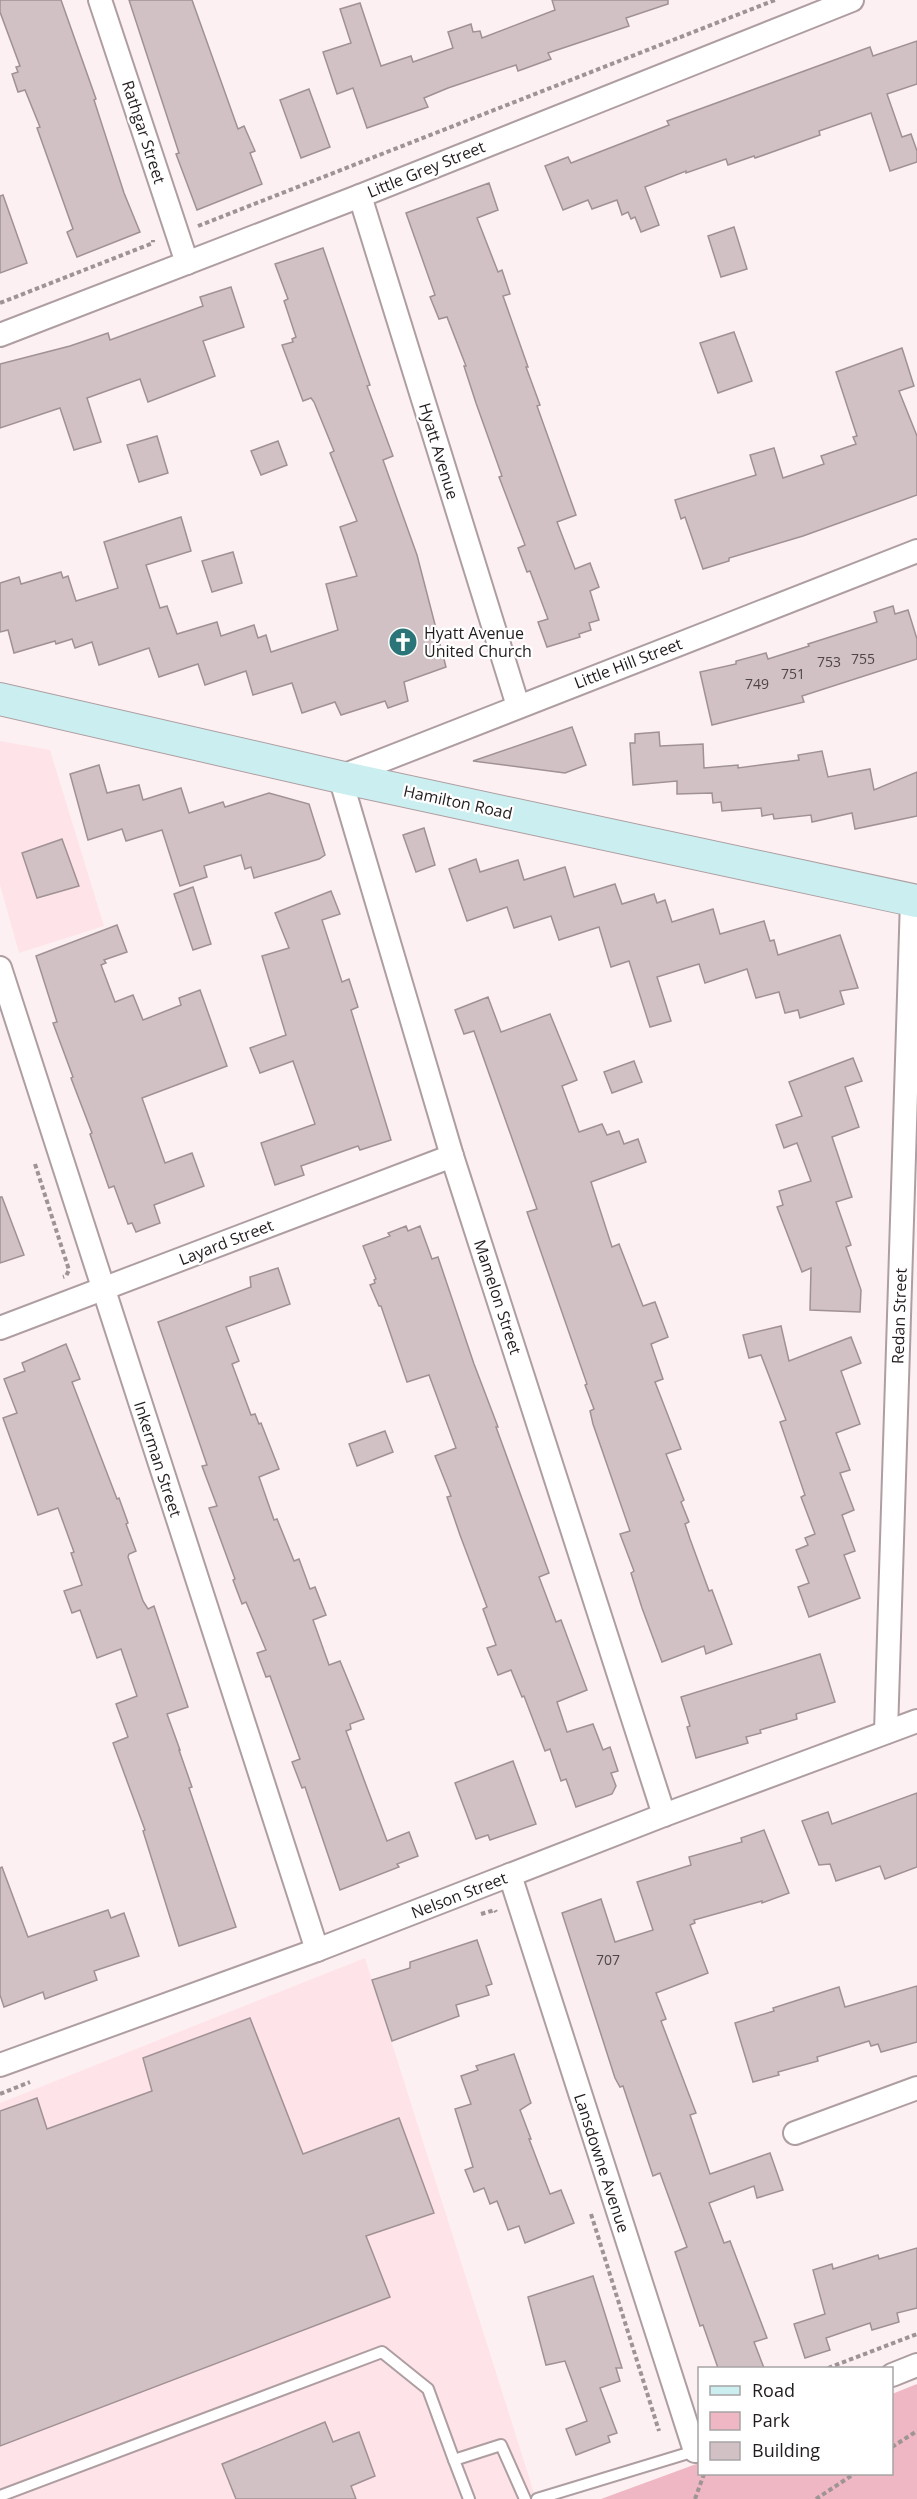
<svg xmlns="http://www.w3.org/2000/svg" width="917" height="2499" font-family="'Open Sans',sans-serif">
	<rect width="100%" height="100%" fill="#fdf0f2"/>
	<g fill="#fee4e9">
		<polygon points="0,741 50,750 104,926 19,953 0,885"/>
		<polygon points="365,1958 536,2499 0,2499 0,2103"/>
	</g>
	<polygon fill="#efb7c3" points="917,2384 917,2499 601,2499 699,2463 700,2474 892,2474 892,2394"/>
	<g fill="#d1c1c4" stroke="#a09194" stroke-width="1.5">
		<polygon points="0,0 61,0 96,99 94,100 124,193 140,232 77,257 67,232 73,229 37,128 40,127 25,90 18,92 12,74 18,72 16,67 20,66 0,12"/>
		<polygon points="129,0 192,0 238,129 244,126 255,151 250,153 262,184 197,210 176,154 179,153"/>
		<polygon points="552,0 668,0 668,4 626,18 629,26 548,53 551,59 518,71 516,65 448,88 424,98 428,107 367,128 353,88 337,94 323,52 351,43 340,9 360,3 381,66 411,56 413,62 453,48 448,32 471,24 473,32 480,31 482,38 555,10"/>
		<polygon points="917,41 917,84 887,94 902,137 911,134 917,151 917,162 890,171 871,113 819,131 820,135 758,157 755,158 754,156 728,165 726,159 686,173 686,171 645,187 659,225 641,232 635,217 631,219 628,212 622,215 617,200 592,209 588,200 563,210 545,166 568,157 571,163 669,125 667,121 870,47 873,56"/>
		<polygon points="309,89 330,147 301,158 280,100"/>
		<polygon points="489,183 498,210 477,218 498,272 502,270 510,294 503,296 528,367 526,367 540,405 537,406 576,515 557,522 575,569 590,563 599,587 590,591 599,620 589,623 591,630 579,634 580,637 547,647 538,622 548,619 530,571 527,572 518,548 525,545 499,477 502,476 476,403 464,366 466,366 447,317 439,319 430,297 435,295 406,213"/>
		<polygon points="3,195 27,263 0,273 0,196"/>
		<polygon points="734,227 747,269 721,277 708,236"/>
		<polygon points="323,248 370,385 367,386 393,456 383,460 417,555 446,667 404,682 408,701 388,708 385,701 341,715 335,702 302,713 292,683 253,695 246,671 205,685 198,664 159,677 149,648 99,665 92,642 75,648 72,639 56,644 55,641 14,653 8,630 0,632 0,583 19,577 21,584 61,572 63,578 68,576 76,601 118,588 104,542 181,517 191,551 146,565 160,608 167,606 177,634 217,622 221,636 254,625 258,638 266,635 271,652 338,630 326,584 357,576 340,527 357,521 330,453 334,451 314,402 311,398 303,401 282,345 293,342 292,339 296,337 284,301 288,299 275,264"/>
		<polygon points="231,287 244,327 203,341 215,376 148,402 140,379 87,398 101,442 74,450 60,408 0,428 0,364 70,346 108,333 110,340 203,306 200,297"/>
		<polygon points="734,332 752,381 718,393 700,343"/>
		<polygon points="902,348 914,386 899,391 917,436 917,495 803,536 729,558 729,561 703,569 685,517 681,519 675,500 756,475 750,455 774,448 783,478 824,464 821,456 856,444 853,437 857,436 836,372"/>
		<polygon points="157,436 168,473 139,482 127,445"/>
		<polygon points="278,441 287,465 261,475 251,451"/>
		<polygon points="233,552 242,583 212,592 202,561"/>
		<polygon points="893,606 895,614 908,610 917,639 917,659 802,696 804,702 712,725 700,672 736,664 736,661 766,653 768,659 809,646 808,644 877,622 874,612"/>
		<polygon points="572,727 586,765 565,773 473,761"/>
		<polygon points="659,732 660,746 703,744 704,768 738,765 738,768 799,760 798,755 822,751 828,777 870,769 874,790 917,772 917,816 855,829 852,813 812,822 811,815 774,819 773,814 762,816 761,808 722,811 721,802 713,803 712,793 677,794 677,781 633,785 630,743 635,743 635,734"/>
		<polygon points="99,765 107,793 139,785 143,800 181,788 189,813 223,802 225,807 269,793 309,804 325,855 319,859 254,878 251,867 245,869 241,855 204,866 207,877 180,886 162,830 126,841 122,829 88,840 70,774"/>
		<polygon points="424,828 435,865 416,872 403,835"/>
		<polygon points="62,839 79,886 37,898 22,853"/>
		<polygon points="476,859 480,872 518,860 524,880 565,867 574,897 615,884 622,904 654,894 657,903 665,900 672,922 713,909 720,934 764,921 770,941 774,940 778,955 840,935 858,988 840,991 844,1004 800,1018 798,1010 785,1013 779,992 756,998 747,969 705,983 699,964 657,977 671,1021 650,1027 629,961 611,967 599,927 559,940 551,916 514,928 507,907 467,921 449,869"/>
		<polygon points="193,887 211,944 193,950 174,894"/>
		<polygon points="331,891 340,914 322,920 342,982 349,979 358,1007 351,1010 391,1140 360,1150 358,1146 301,1166 304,1175 275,1185 261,1143 315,1124 293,1061 260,1073 250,1048 286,1035 262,956 289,948 275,913"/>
		<polygon points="117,925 127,952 104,960 106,963 101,965 115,1002 133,995 143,1020 181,1005 179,998 200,990 227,1066 142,1098 165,1163 192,1153 204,1186 154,1205 160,1223 136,1232 132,1223 128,1224 114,1186 109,1188 90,1134 92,1133 71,1078 73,1077 53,1023 57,1022 36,956"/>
		<polygon points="488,997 501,1032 550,1014 577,1080 562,1086 579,1132 602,1124 607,1135 619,1131 624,1144 638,1139 646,1162 591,1182 612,1247 619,1244 643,1306 655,1302 668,1337 651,1344 663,1379 655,1382 681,1449 666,1454 684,1500 681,1502 689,1522 685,1524 690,1539 709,1591 712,1590 732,1644 706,1654 704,1646 662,1662 642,1608 631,1573 634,1571 620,1534 630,1531 593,1424 590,1411 594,1409 585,1385 587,1384 527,1212 537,1209 474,1031 464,1034 455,1010"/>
		<polygon points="853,1058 862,1081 845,1087 859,1127 832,1137 852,1197 836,1202 851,1245 846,1247 861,1290 860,1312 810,1310 811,1268 802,1272 777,1207 783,1205 779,1191 811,1181 797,1143 784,1148 776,1125 802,1116 789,1082"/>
		<polygon points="634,1061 642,1082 612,1093 604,1072"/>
		<polygon points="0,1197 2,1197 24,1255 0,1263"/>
		<polygon points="406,1226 408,1231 420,1226 432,1259 438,1257 474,1364 498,1427 496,1427 549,1573 539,1577 556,1622 561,1620 587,1690 557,1702 567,1732 593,1724 603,1750 610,1747 618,1771 611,1773 616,1786 612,1794 576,1807 566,1779 561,1781 550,1749 545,1751 524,1696 522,1697 511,1670 498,1675 487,1648 496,1645 483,1609 487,1607 460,1535 447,1497 451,1496 435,1456 456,1448 429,1375 407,1382 381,1306 379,1306 370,1285 375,1283 374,1280 376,1279 363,1246 390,1236 388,1233"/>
		<polygon points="278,1268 290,1304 226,1327 239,1361 232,1364 251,1415 255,1414 259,1424 261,1423 279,1469 259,1477 274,1520 277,1519 294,1561 299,1559 310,1589 315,1587 326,1615 313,1620 329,1665 340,1661 364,1719 350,1724 351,1729 346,1731 363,1777 387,1841 409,1832 418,1856 397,1864 399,1867 340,1890 305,1787 302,1788 292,1762 300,1759 270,1676 266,1677 257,1653 266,1650 246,1602 242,1604 233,1580 235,1579 209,1508 217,1506 202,1466 207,1465 158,1322 251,1287 250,1277"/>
		<polygon points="781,1326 789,1361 851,1337 861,1363 841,1371 860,1424 836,1433 850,1470 840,1473 854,1510 842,1515 855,1551 844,1555 860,1598 809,1617 798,1587 809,1583 796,1550 808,1545 805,1538 815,1534 801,1497 805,1495 780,1422 786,1420 761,1355 749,1358 743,1335"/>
		<polygon points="66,1344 80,1379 72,1382 117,1499 119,1498 128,1523 126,1524 136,1551 129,1554 128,1557 143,1601 148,1609 154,1606 188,1707 167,1714 180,1750 179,1750 192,1787 189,1788 236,1927 179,1946 143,1831 145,1830 113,1743 128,1737 116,1704 137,1696 121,1649 97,1658 80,1610 72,1613 64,1591 82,1585 71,1553 74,1552 58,1508 38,1515 3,1418 17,1413 4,1379 25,1371 22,1363"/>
		<polygon points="385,1431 393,1452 357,1466 349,1444"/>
		<polygon points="820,1654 835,1702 796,1714 797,1719 760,1730 761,1733 746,1737 748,1743 696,1758 687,1727 690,1726 681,1697"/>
		<polygon points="513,1761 536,1824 490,1840 488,1835 476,1839 455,1783"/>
		<polygon points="917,1793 917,1867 885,1879 880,1866 836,1881 830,1864 819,1865 802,1821 828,1812 832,1824"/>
		<polygon points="764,1830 789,1893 762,1903 762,1901 694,1920 695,1923 690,1925 708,1973 656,1993 666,2019 661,2021 696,2113 690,2115 710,2174 770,2153 783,2190 757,2198 754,2186 709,2203 724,2243 730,2241 767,2338 754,2342 764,2368 718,2368 703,2325 700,2326 675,2252 687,2247 660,2173 653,2176 623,2086 620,2087 615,2078 562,1913 601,1899 615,1942 653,1930 637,1882 691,1865 689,1857 742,1842 741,1838"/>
		<polygon points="2,1867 28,1937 108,1910 111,1918 124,1913 139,1956 94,1971 97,1980 45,1999 43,1992 4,2007 0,1995 0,1868"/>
		<polygon points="477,1940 492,1984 486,1986 489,1995 456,2005 459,2016 392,2041 372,1980 410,1968 410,1962"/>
		<polygon points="917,1986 917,2042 881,2052 878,2044 871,2046 869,2041 817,2057 818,2061 778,2072 779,2075 753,2082 735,2023 774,2011 773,2008 839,1987 845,2007"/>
		<polygon points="250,2018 303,2154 399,2118 434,2213 366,2236 390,2297 0,2446 0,2111 37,2098 47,2129 152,2091 143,2058"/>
		<polygon points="514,2054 531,2103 520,2110 531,2139 529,2139 550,2194 561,2190 574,2223 525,2243 519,2226 508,2230 497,2201 490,2204 484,2188 474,2192 465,2170 473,2167 455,2109 471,2104 461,2076 478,2070 476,2066"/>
		<polygon points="917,2248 917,2308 897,2313 899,2322 872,2330 870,2323 826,2338 830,2350 805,2358 794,2324 825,2314 813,2270 832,2264 833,2269 878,2255 879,2259"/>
		<polygon points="593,2276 622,2368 616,2368 620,2381 600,2388 617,2433 608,2436 610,2442 576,2455 566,2429 587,2421 565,2361 546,2365 528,2297"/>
		<polygon points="325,2422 333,2442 359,2432 375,2476 351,2486 356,2499 236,2499 222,2464"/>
	</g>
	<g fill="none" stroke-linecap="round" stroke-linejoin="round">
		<g stroke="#ae9ea1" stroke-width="14">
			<g id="service">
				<polyline points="0,2496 382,2352 428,2389 454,2460"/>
				<polyline points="469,2499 454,2460 501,2445 525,2499"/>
				<polyline points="537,2499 695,2451"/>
			</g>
		</g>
		<g stroke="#ae9ea1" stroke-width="26">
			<g id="minor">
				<polyline points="100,0 187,263"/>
				<polyline points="360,196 518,706"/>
				<polyline points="0,335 360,196 852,0"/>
				<polyline points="0,968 317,1950"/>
				<polyline points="0,1328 452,1156"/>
				<polyline points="886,1732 912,900"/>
				<polyline points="664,1815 452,1156 340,777 917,551"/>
				<polyline points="510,1875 695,2451 700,2449"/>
				<polyline points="0,2065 317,1950 664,1815 917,1721"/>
				<polyline points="795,2133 917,2088"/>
				<polyline points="892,2375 917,2365"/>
			</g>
		</g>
		<g stroke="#ae9ea1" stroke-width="34">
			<polyline id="secondary" points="0,699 340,777 917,901"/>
		</g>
		<g stroke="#9e9495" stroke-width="4" stroke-dasharray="4.5 3" stroke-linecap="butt">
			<polyline points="198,226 775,0"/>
			<polyline points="0,303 153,243 153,240"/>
			<polyline points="35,1164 69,1270 66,1276 63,1277"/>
			<polyline points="481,1914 495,1910 496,1912"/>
			<polyline points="0,2094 30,2082"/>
			<polyline points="591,2214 659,2431"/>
			<polyline points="828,2368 917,2334"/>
			<polyline points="892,2447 917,2431"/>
			<polyline points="695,2499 704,2474"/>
			<polyline points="816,2499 854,2474"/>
		</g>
		<use href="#service" stroke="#fff" stroke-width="10"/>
		<use href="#minor" stroke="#fff" stroke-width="22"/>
		<use href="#secondary" stroke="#cbeef0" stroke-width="32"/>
	</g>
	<defs>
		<g id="church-disc" transform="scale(1.5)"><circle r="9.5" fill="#2b7578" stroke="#fff"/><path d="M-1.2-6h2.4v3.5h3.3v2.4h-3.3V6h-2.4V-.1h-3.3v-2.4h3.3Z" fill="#fff"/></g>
	</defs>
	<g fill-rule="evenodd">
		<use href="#church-disc" x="403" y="642"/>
	</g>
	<g text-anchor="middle" stroke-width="4.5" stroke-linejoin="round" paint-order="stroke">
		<g font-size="14" fill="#4e4547">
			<text x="863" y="664">755</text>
			<text x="829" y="667">753</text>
			<text x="793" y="679">751</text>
			<text x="757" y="689">749</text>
			<text x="608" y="1965">707</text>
		</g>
		<g font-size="16" fill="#221c1d" stroke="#fff">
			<text transform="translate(144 132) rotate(72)" y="6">Rathgar Street</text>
			<text transform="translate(426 169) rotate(-22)" y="6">Little Grey Street</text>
			<text transform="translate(439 451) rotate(73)" y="6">Hyatt Avenue</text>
			<text transform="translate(628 663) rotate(-21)" y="6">Little Hill Street</text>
			<text transform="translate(458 802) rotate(12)" y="6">Hamilton Road</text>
			<text transform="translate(226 1242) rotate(-21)" y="6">Layard Street</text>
			<text transform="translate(498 1297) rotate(72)" y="6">Mamelon Street</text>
			<text transform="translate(899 1316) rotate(-88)" y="6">Redan Street</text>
			<text transform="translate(158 1459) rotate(72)" y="6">Inkerman Street</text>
			<text transform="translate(459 1895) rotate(-21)" y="6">Nelson Street</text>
			<text transform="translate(602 2163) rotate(72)" y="6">Lansdowne Avenue</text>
		</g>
		<g font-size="16" fill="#221c1d" stroke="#fff" text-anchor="start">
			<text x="424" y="639">Hyatt Avenue<tspan x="424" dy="18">United Church</tspan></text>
		</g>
	</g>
	<rect x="698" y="2367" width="195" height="108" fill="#ffffff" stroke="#a7a4a5" stroke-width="1.5"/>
	<rect x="710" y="2386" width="30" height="9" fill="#cbeef0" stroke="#a7a4a5" stroke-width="1.5"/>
	<text x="752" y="2397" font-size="18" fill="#221c1d">Road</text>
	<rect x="710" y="2412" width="30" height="18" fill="#efb7c3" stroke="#a7a4a5" stroke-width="1.5"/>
	<text x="752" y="2427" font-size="18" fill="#221c1d">Park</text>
	<rect x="710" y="2442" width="30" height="18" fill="#d1c1c4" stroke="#a7a4a5" stroke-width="1.5"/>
	<text x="752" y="2457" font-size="18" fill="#221c1d">Building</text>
</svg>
